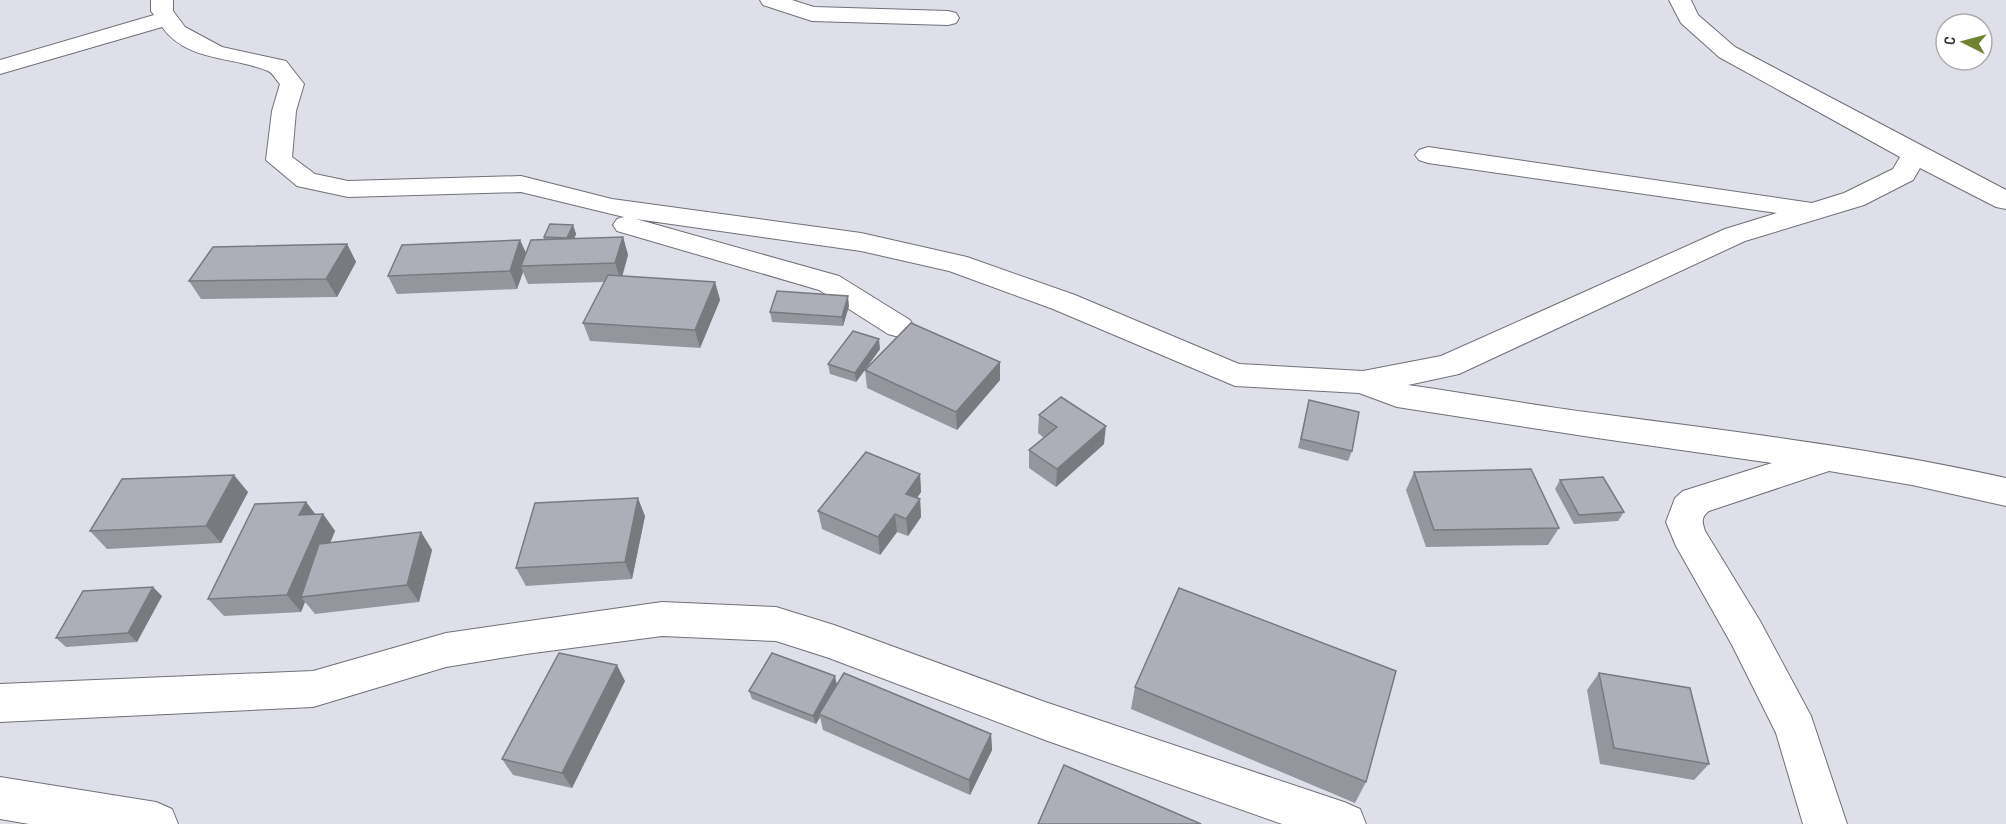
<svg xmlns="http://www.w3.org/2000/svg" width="2006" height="824" font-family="'Sofia Sans Condensed',sans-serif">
	<rect width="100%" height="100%" fill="#dedfe8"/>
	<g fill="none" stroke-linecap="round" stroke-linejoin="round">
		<g stroke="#6f7078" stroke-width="2">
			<g id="minor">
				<path d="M151 0H173V11L185 27 222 47 286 61 304 84 296 111 292 157 315 174 348 181 521 176 612 199 861 233 967 257 1075 295 1239 364 1363 371 1441 356 1725 229 1777 213 1428 163 1419 160 1415 155 1419 150 1428 147 1812 203 1844 193 1893 169 1900 157 1719 57 1681 23 1669 0H1691L1698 15 1735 47 2006 190V209L1996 207 1920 168 1913 180 1864 205 1745 241 1459 374 1408 385C1472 394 1537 406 1601 414 1737 432 1873 448 2006 478V506L1912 485 1829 471 1709 511C1701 517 1702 522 1705 531L1760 621 1811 716 1847 824H1803L1776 733 1732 645 1676 546 1666 522 1675 498 1683 491 1772 463 1597 438 1397 407 1359 393 1235 386 1053 309 949 271 861 251 636 219 839 276 910 320 914 327 910 334 899 337 888 334 819 290 617 231 613 225 617 219 624 217 521 192 348 197 297 186 266 160 272 111 280 84C276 80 273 73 268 71 232 56 187 62 162 27L0 74V60L154 15 151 11Z"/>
				<polygon points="760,0 792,0 814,7 948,11 956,13 959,18 956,23 948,25 812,21 763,5"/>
				<polygon points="662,602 776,607 834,625 1045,702 1344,802 1360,809 1366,824 1282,824 1045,740 829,658 776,641 662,636 526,654 446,667 313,707 0,722 0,684 313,671 446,633"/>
				<polygon points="0,777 156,802 172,809 178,824 29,824 0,819"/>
			</g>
		</g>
		<use href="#minor" fill="#fff" fill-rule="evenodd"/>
	</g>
	<g fill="#95969d">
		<polygon points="573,225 576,234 574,239 623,237 628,255 622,276 715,282 720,300 700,348 590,341 583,323 605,282 528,284 523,272 517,289 397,294 388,276 520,240 526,253 544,240 544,237"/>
		<polygon points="347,244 356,262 337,297 201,299 189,281"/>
		<polygon points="849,306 843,326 772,322 770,312"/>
		<polygon points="880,349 865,370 1000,380 957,430 867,388 865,370 856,382 830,374 828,364"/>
		<polygon points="1309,400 1352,451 1348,461 1298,448"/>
		<polygon points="1039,415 1104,444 1056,487 1029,468 1029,450 1044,438 1038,433"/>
		<polygon points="1414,472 1559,528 1548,545 1426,547 1406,490"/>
		<polygon points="920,474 921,492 917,498 920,499 921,517 908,536 897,532 880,555 822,529 818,511"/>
		<polygon points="1560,480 1624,512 1618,521 1574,524 1555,489"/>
		<polygon points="248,492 221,543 107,549 90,531"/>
		<polygon points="306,502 315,514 323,514 335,531 330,543 421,532 432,550 419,602 315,614 305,602 301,612 224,616 208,599"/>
		<polygon points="645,516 632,579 526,586 516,568"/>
		<polygon points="162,596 137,642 66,647 56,638"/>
		<polygon points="1599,673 1709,764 1694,780 1600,764 1587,690"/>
		<polygon points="625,681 572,788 513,775 502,759"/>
		<polygon points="837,685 991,734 992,750 970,795 823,730 820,717 816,724 752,699 749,691"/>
		<polygon points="1135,687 1366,782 1355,803 1131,709"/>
	</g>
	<g fill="#797a80">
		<polygon points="573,225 576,234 571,247 567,238"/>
		<polygon points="623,237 628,255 621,281 615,263"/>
		<polygon points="520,240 528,258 521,266 523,272 517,289 510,271"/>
		<polygon points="347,244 356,262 337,297 326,279"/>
		<polygon points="715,282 720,300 700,348 695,330"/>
		<polygon points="848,296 849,306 843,326 842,317"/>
		<polygon points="879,339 880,349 856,382 855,373"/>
		<polygon points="1000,362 1000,380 957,430 956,412"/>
		<polygon points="1106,426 1104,444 1056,487 1057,469"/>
		<polygon points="920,474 921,492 908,511 906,494"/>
		<polygon points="234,475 248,492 221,543 206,526"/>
		<polygon points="638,498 645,516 632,579 625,562"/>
		<polygon points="920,499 921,517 908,536 906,519"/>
		<polygon points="306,502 319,519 299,515"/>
		<polygon points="323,514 335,531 308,596 301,597 305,602 301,612 287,595"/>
		<polygon points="895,514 897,532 880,555 878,537"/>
		<polygon points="421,532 432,550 419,602 407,585"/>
		<polygon points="153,587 162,596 137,642 128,633"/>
		<polygon points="617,665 625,681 572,788 562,773"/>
		<polygon points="835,676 837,685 819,714 820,717 816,724 813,716"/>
		<polygon points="991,734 992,750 970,795 969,780"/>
	</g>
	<g fill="#adaeb7" stroke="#797a80" stroke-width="1.5">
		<polygon points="550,224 573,225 567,238 544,237"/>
		<polygon points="623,237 615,263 521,266 531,240"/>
		<polygon points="520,240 510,271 388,276 402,245"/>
		<polygon points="347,244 326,279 189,281 213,247"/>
		<polygon points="608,275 715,282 695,330 583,323"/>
		<polygon points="777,291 848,296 842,317 770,312"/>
		<polygon points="911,323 1000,362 956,412 865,370"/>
		<polygon points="853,331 879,339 855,373 828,364"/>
		<polygon points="1061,397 1106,426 1057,469 1029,450 1057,427 1039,415"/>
		<polygon points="1309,400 1359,412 1352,451 1301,439"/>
		<polygon points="866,452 920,474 906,494 920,499 906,519 895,514 878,537 818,511"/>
		<polygon points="1531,469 1559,528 1434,530 1414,472"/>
		<polygon points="234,475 206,526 90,531 122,479"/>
		<polygon points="1603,477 1624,512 1579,515 1560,480"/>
		<polygon points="638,498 625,562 516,568 535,503"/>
		<polygon points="306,502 299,515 323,514 287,595 208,599 255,504"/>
		<polygon points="421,532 407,585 301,597 319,544"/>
		<polygon points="153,587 128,633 56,638 83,591"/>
		<polygon points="1179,588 1396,671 1366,782 1135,687"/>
		<polygon points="559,653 617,665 562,773 502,759"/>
		<polygon points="772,653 835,676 813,716 749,691"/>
		<polygon points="844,673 991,734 969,780 819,714"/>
		<polygon points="1599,673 1690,688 1709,764 1614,748"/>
		<polygon points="1064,765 1201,824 1038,824"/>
	</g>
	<g transform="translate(1964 42) rotate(276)"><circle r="28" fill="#ffffff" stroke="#acacad" stroke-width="1.5"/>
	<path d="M0-4.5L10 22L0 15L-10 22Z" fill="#708333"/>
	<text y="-9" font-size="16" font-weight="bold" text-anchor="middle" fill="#2f3033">С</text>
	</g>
</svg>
